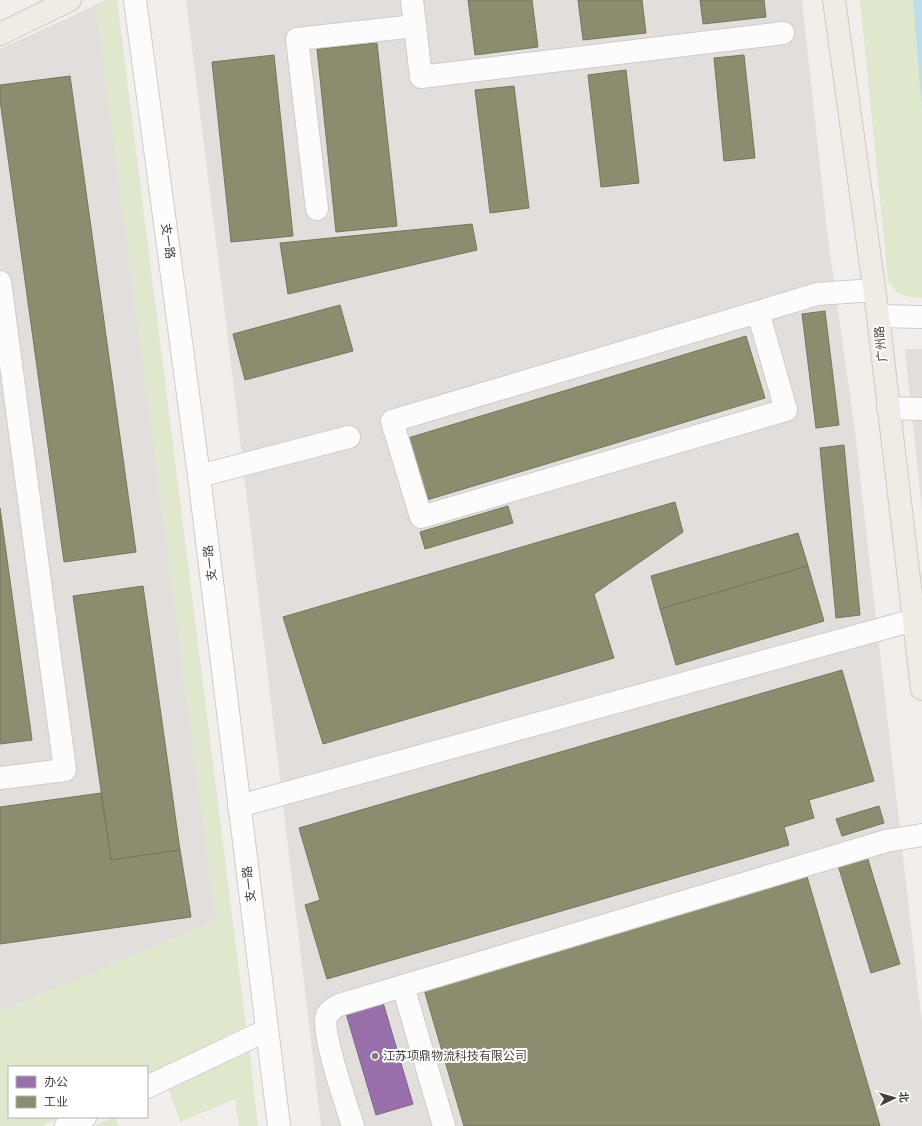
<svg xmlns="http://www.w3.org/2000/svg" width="922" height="1126" font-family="'Golos Text','Noto Sans SC',sans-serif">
	<rect width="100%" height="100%" fill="#f1eeeb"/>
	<g fill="#e2dedb">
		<polygon points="186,0 802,0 827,231 855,432 922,1025 922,1126 321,1126 227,330"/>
		<polygon points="96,5 216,921 0,1012 0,49"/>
		<polygon points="905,349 922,349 922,511"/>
	</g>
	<g fill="#dfe8cd">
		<polygon points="105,0 117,0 246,1026 147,1075 147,1067 9,1067 9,1117 61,1117 42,1126 0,1126 0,1012 216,921 96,5"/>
		<path d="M860 0H922V298C903 297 898 296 888 280Z"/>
		<polygon points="249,1046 258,1126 239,1126 235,1099 180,1122 168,1087"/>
		<polygon points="114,1117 115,1117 119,1126 94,1126"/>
	</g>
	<polygon fill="#c0dbea" points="913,0 922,0 922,111"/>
	<polygon fill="#9970ab" stroke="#806288" points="382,999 413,1104 376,1115 345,1010"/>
	<g fill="#8c8c6e" stroke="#77755e">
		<polygon points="468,0 532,0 538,47 475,55"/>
		<polygon points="578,0 642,0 646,33 583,40"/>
		<polygon points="700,0 764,0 766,17 703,24"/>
		<polygon points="377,43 397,226 336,232 317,49"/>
		<polygon points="274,55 293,236 231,242 212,62"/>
		<polygon points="744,55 755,158 724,161 714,58"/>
		<polygon points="626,70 639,183 601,187 588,75"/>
		<polygon points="70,76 136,552 64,562 0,100 0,85"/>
		<polygon points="514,86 529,208 490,213 475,90"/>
		<polygon points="472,224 477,250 288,294 280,243"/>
		<polygon points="340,305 353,351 245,380 233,334"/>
		<polygon points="825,311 839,425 816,428 802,314"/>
		<polygon points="746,336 765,398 427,500 408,438"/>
		<polygon points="844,445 860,615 836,618 820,448"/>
		<polygon points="675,502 683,532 594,594 614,658 323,744 283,617"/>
		<polygon points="508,506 513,523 425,549 420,532"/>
		<polygon points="0,508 32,740 0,744"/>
		<polygon points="798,533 808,566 660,609 651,576"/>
		<polygon points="808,566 824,621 676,665 660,609"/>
		<polygon points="143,586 180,850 111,860 73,596"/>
		<polygon points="842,670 874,781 809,800 814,818 784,827 789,845 327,979 305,905 320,900 299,828"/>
		<polygon points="101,793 111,860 180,850 191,917 0,944 0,807"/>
		<polygon points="879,806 884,823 842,836 836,819"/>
		<polygon points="866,853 900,964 871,973 837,862"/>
		<polygon points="806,873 880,1126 464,1126 423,986"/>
	</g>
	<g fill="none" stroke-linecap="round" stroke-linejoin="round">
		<g stroke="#cfccc9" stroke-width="24">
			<g id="minor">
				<polyline points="135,0 199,476 279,1126"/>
				<polyline points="412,0 421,77 783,33"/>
				<polyline points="317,209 297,39 415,26"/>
				<polyline points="0,282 65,770 0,778"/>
				<polyline points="758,312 786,410 421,517 392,421 758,312 817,294 874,290"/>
				<polyline points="878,316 922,317"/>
				<polyline points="888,408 922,409"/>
				<polyline points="199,476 349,437"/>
				<polyline points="239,806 914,620"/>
				<polyline points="147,1087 267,1030"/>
				<polyline points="66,1126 85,1117"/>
				<path d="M353 1126C347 1107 320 1029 327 1015 330 1010 335 1007 339 1005L403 986"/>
				<polyline points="444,1126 403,986 886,841 922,835"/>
			</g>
		</g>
		<g stroke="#d1c9bb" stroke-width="24">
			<g id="major">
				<polyline points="834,0 878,316 922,689"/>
				<polyline points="0,34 70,0"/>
			</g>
		</g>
		<use href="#minor" stroke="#fdfcfc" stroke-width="22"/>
		<use href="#major" stroke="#f0ece5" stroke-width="22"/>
	</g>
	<circle fill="#827d77" stroke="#fff" stroke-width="1.5" cx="375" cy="1056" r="4"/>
	<g text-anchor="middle" stroke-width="4" stroke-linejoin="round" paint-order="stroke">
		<g font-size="12" fill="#464038" stroke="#fff">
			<text transform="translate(168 241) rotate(82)" y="4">支一路</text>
			<text transform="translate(881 344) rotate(-96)" y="4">广州路</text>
			<text transform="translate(210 563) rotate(-97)" y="4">支一路</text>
			<text transform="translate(249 884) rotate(-97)" y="4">支一路</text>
		</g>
		<g font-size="12" fill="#464038" stroke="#fff" text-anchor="start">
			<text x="383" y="1060">江苏项鼎物流科技有限公司</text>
		</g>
	</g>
	<rect x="8" y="1066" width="140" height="52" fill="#ffffff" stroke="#b5b3af"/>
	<rect x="16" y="1076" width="20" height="12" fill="#9970ab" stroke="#b5b3af"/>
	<text x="44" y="1086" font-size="12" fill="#464038">办公</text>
	<rect x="16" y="1096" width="20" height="12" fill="#8c8c6e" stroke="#b5b3af"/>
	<text x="44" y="1106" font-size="12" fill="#464038">工业</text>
	<g transform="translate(894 1098) rotate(85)" stroke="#ffffff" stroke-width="3" paint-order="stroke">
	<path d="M0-3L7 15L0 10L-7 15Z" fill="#464038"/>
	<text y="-6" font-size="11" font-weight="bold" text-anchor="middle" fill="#464038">北</text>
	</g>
</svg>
